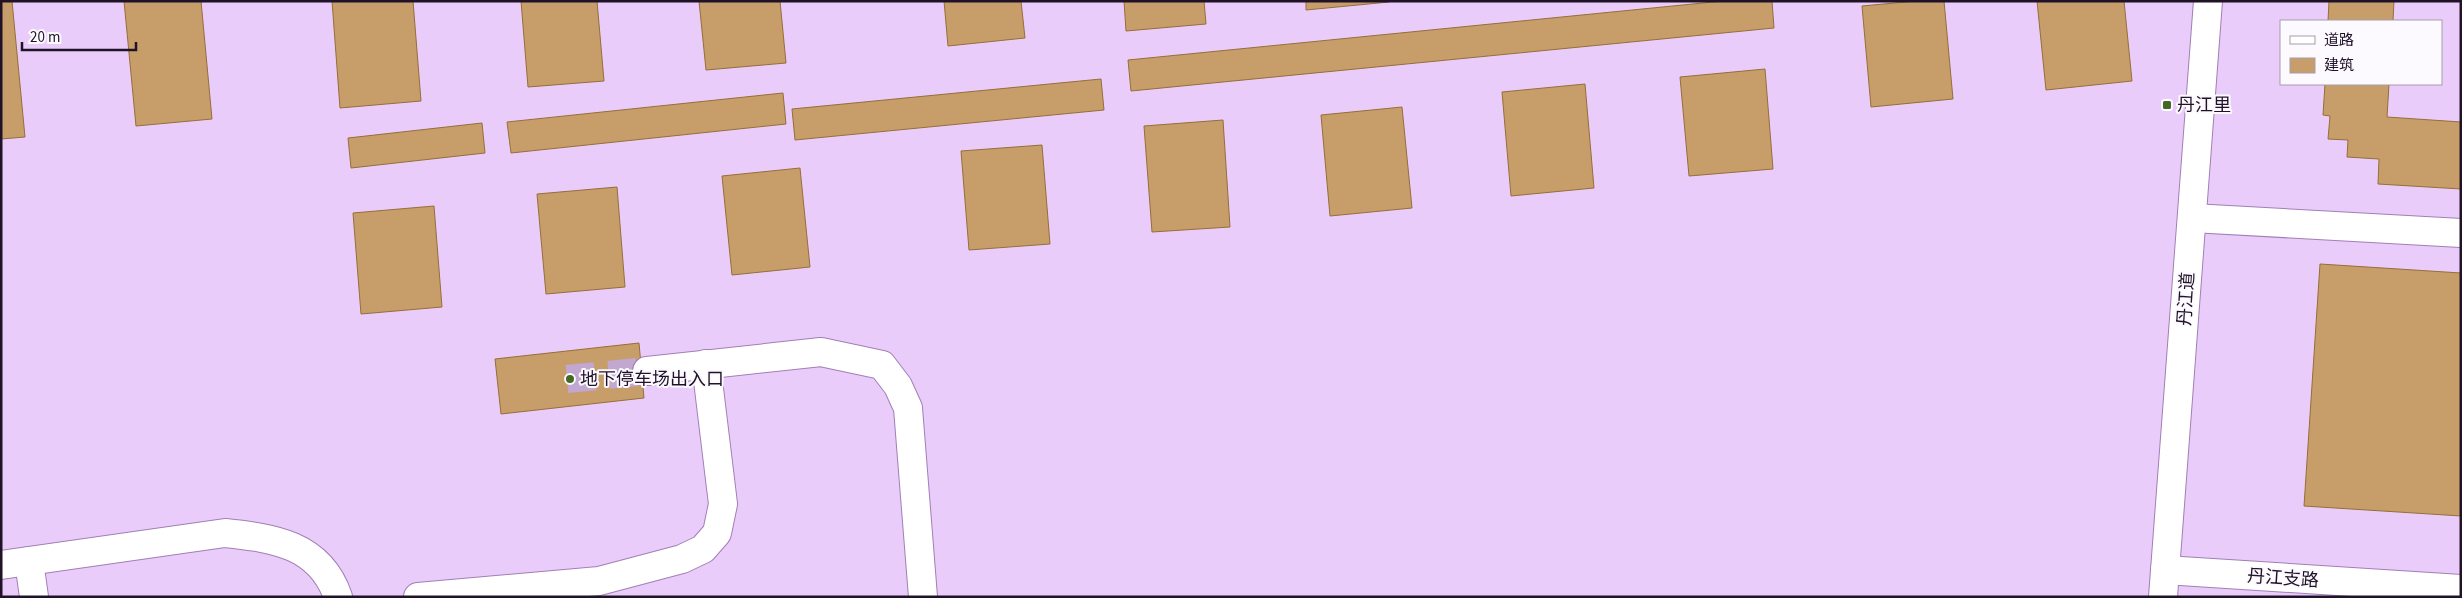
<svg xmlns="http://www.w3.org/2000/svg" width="2462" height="598" font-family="'Source Sans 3','Noto Sans SC',sans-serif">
	<rect width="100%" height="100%" fill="#eaccfb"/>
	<g fill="#c79e6a" stroke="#956e37">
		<polygon points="1,1 12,1 25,137 1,139"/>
		<polygon points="124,1 201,1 212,119 136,126"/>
		<polygon points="332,1 413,1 421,101 340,108"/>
		<polygon points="521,1 597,1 604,81 528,87"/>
		<polygon points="699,1 780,1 786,63 706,70"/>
		<polygon points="944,1 1021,1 1025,38 948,46"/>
		<polygon points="1124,1 1204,1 1206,24 1126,31"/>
		<polygon points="1306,1 1389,1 1389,2 1306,10"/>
		<polygon points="1723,1 1772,1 1774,28 1131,91 1128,60"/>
		<polygon points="1916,1 1944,1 1953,99 1871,107 1862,6"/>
		<polygon points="2037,1 2124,1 2132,81 2046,90"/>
		<polygon points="2329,1 2394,1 2393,21 2328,21"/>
		<polygon points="1765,69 1773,169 1689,176 1680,77"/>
		<polygon points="1101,79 1104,110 795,140 792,109"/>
		<polygon points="1585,84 1594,188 1511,196 1502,92"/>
		<polygon points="2325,84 2389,84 2387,117 2461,122 2461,189 2378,184 2379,159 2347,157 2348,140 2328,139 2330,116 2323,115"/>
		<polygon points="783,93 786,124 511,153 507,122"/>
		<polygon points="1402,107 1412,208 1330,216 1321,115"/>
		<polygon points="1223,120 1230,227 1152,232 1144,126"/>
		<polygon points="482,123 485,153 351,168 348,138"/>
		<polygon points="1042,145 1050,244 969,250 961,151"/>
		<polygon points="800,168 810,267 732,275 722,176"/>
		<polygon points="617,187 625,287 546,294 537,194"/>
		<polygon points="434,206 442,307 361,314 353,213"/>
		<polygon points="2320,264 2461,273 2461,516 2304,506"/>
		<polygon points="639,343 644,398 501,414 495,359"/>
	</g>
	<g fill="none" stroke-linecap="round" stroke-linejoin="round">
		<polyline stroke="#c2a7d1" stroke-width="28" stroke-dasharray="28 14" stroke-linecap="butt" points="567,379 647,371"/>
		<g stroke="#a17fb5" stroke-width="30">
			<g id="minor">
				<polyline points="2192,218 2461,233"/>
				<polyline points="647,371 821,352 882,365 898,386 908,408 923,597"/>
				<polyline points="29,561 34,597"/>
				<path d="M1 565 225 533C273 538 320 544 338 597"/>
				<polyline points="2165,570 2461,589"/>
				<polyline points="418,597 599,581 682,559 703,549 717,533 723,504 706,364"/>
				<polyline points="2163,597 2208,1"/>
			</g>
		</g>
		<use href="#minor" stroke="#fff" stroke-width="28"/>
	</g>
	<g fill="#446923" stroke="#fcf9ff" stroke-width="2">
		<rect x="2162" y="100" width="10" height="10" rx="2.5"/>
		<circle cx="570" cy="379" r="5"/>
	</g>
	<g text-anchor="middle" stroke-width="4" stroke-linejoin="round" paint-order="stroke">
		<g font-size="18" fill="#201328" stroke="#fcf9ff" text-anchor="start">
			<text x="2177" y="111">丹江里</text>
			<text x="580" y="385">地下停车场出入口</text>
		</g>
		<g font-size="18" fill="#201328" stroke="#fcf9ff">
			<text transform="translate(2186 299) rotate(-86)" y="6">丹江道</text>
			<text transform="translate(2283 578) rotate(4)" y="6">丹江支路</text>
		</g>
	</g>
	<rect width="2462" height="598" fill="none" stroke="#201328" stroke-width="5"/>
	<rect x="2280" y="20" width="162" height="65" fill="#fcf9ff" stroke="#a49da9"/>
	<rect x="2290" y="36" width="25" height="8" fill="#ffffff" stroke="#a49da9"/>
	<text x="2324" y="45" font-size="15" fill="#201328">道路</text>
	<rect x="2290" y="58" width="25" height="15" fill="#c79e6a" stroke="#a49da9"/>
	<text x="2324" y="70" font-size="15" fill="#201328">建筑</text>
	<path d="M22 42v8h114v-8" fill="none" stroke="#201328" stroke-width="2.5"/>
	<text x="30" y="42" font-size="15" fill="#201328" stroke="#fcf9ff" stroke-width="4" paint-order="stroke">20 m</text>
</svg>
